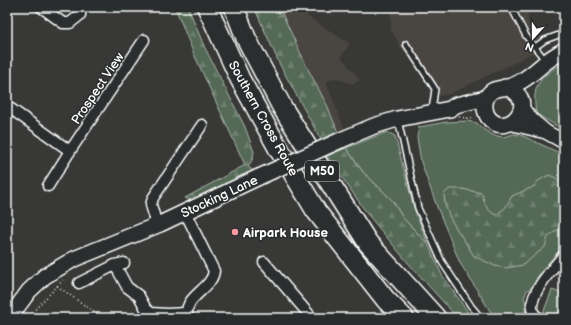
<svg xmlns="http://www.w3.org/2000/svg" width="571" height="325" font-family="'Balsamiq Sans',sans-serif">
	<defs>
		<pattern id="forest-firs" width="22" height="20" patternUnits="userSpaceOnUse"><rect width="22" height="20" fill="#546b57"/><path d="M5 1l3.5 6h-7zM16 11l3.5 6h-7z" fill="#6e8170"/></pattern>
	</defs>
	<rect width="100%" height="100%" fill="#383836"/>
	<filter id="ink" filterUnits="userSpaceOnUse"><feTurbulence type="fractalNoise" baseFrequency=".025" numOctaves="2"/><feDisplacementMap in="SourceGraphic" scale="8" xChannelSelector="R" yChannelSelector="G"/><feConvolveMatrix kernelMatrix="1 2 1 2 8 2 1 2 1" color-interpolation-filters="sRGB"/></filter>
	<g filter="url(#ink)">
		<g fill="#494540">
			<polygon points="279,7 312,7 307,16 350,44 341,57 360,80 353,84 335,78 326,82 345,130 338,132 327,105 308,69"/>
			<polygon points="390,7 529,7 528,19 546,45 522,59 450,94 437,96 400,46 391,30"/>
		</g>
		<g fill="#546b57" stroke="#aab5ab">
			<path d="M564 62V130L543 118 536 113C531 83 541 77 564 62Z"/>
			<path d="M467 121 477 123 483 129 493 135 503 137 514 134 523 136 564 155V245C555 256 544 266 537 278 535 283 533 289 527 290L524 298C528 306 522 309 528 318H496L490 311 460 263 437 207 421 162 417 137 419 127 446 122Z"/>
			<polygon points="387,132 395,136 414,208 428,244 403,218 392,200 363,172 346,148"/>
			<polygon points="552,290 564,294 564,318 541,318"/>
		</g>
		<g fill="url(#forest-firs)" stroke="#aab5ab">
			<polygon points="175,7 188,7 204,46 245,127 254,152 252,160 248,167 254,171 194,201 185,198 245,165 193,52"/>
			<polygon points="254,7 279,7 308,69 327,105 338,132 321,140 280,65"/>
			<polygon points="346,148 363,172 392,200 403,218 428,244 442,275 472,318 458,318 454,314 409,264 369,216 327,156"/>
			<path d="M549 175 556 178 564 185V221L562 226 548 237 545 247 523 265 506 268 495 266 474 256 451 220 445 205 444 194 449 189H462L482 193C484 203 486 210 496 215L505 208 512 196 533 187 538 181Z"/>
		</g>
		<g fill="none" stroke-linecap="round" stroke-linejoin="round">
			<g stroke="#fff" stroke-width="8">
				<g id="service">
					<polyline points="511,7 526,36 546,61"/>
					<polyline points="406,44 435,89 432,110"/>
					<polyline points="535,47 545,40 564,33"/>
					<polyline points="398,120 418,208 442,262 471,306 481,318"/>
				</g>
			</g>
			<g stroke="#fff" stroke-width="13">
				<g id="minor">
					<polyline points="41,7 63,23 70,23 80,15 81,7"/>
					<polyline points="7,106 70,151"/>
					<polyline points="48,186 70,151 144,40"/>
					<path d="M185 212 214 271C212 290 181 297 188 318"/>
					<polyline points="157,225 151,205 153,198 202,125"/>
					<polyline points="264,262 312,318"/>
					<polyline points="115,265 127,287 139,296 146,309 151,313 167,314 186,313"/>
					<polyline points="79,283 115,265 124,263"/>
					<path d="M539 318C535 315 532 313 532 308 531 291 554 267 564 255"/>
				</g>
			</g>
			<g stroke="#fff" stroke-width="16">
				<g id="tertiary">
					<polyline points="522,108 532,120 545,131"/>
					<polyline points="509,123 546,132 564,142"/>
				</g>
			</g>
			<g stroke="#fff" stroke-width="18">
				<g id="secondary">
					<path d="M505 87C543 99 507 142 488 117 485 112 484 105 486 99 491 86 501 90 511 86 524 82 536 70 546 62 552 57 558 54 564 50"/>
					<polyline points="341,140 374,126 397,119 450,109 456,105 486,98"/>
					<polyline points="9,318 29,291 45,276 74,259 160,224 259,177"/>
				</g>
			</g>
			<g stroke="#fff" stroke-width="22">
				<g id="motorway">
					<polyline points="207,7 240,79 277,146 316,211 386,300 404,318"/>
					<polyline points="234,7 246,38 282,107 368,243 436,318"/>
				</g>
			</g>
			<g stroke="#fff" stroke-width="1.5" stroke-dasharray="1 3" stroke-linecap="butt">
				<polyline points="459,117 475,119"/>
				<polyline points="57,286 103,318"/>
				<polyline points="27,318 63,280"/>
			</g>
			<use href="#service" stroke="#2a2d2e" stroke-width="5"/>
			<use href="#minor" stroke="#2a2d2e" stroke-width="10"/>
			<use href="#tertiary" stroke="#2a2d2e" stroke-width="13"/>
			<use href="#secondary" stroke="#2a2d2e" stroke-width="15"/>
			<use href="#motorway" stroke="#2a2d2e" stroke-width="19"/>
			<g stroke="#fff" stroke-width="18" stroke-linecap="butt">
				<polyline id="secondary-bridge" points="259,177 341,140"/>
			</g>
			<use href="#secondary-bridge" stroke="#2a2d2e" stroke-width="15"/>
		</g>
	</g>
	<circle fill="#ff9aa2" stroke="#2a2d2e" stroke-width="1.5" cx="235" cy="232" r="4"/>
	<g text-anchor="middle" stroke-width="3" stroke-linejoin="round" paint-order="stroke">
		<rect fill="#2a2d2e" stroke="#bfc0c0" stroke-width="1" x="305" y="161" width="34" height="20" rx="3"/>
		<g font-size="12" font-weight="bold" fill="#fff">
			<text x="322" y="175">M50</text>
		</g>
		<g font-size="13" fill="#fff" stroke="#2a2d2e">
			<text transform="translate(97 88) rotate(-56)" y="5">Prospect View</text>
			<text transform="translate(264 118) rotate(61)" y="5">Southern Cross Route</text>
			<text transform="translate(219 196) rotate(-25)" y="5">Stocking Lane</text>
		</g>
		<g font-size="13" font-weight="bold" fill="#fff" stroke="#2a2d2e" text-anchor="start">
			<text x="243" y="237">Airpark House</text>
		</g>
	</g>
	<rect width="571" height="325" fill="none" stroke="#2a2d2e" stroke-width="24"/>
	<rect x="12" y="12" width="547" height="301" fill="none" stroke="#fff" stroke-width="1.5" filter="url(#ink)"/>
	<g transform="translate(533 38) rotate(201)" stroke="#2a2d2e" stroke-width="3" paint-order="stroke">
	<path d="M0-3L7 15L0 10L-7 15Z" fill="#ffffff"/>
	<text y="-6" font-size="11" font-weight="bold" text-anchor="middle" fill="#ffffff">N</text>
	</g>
</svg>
